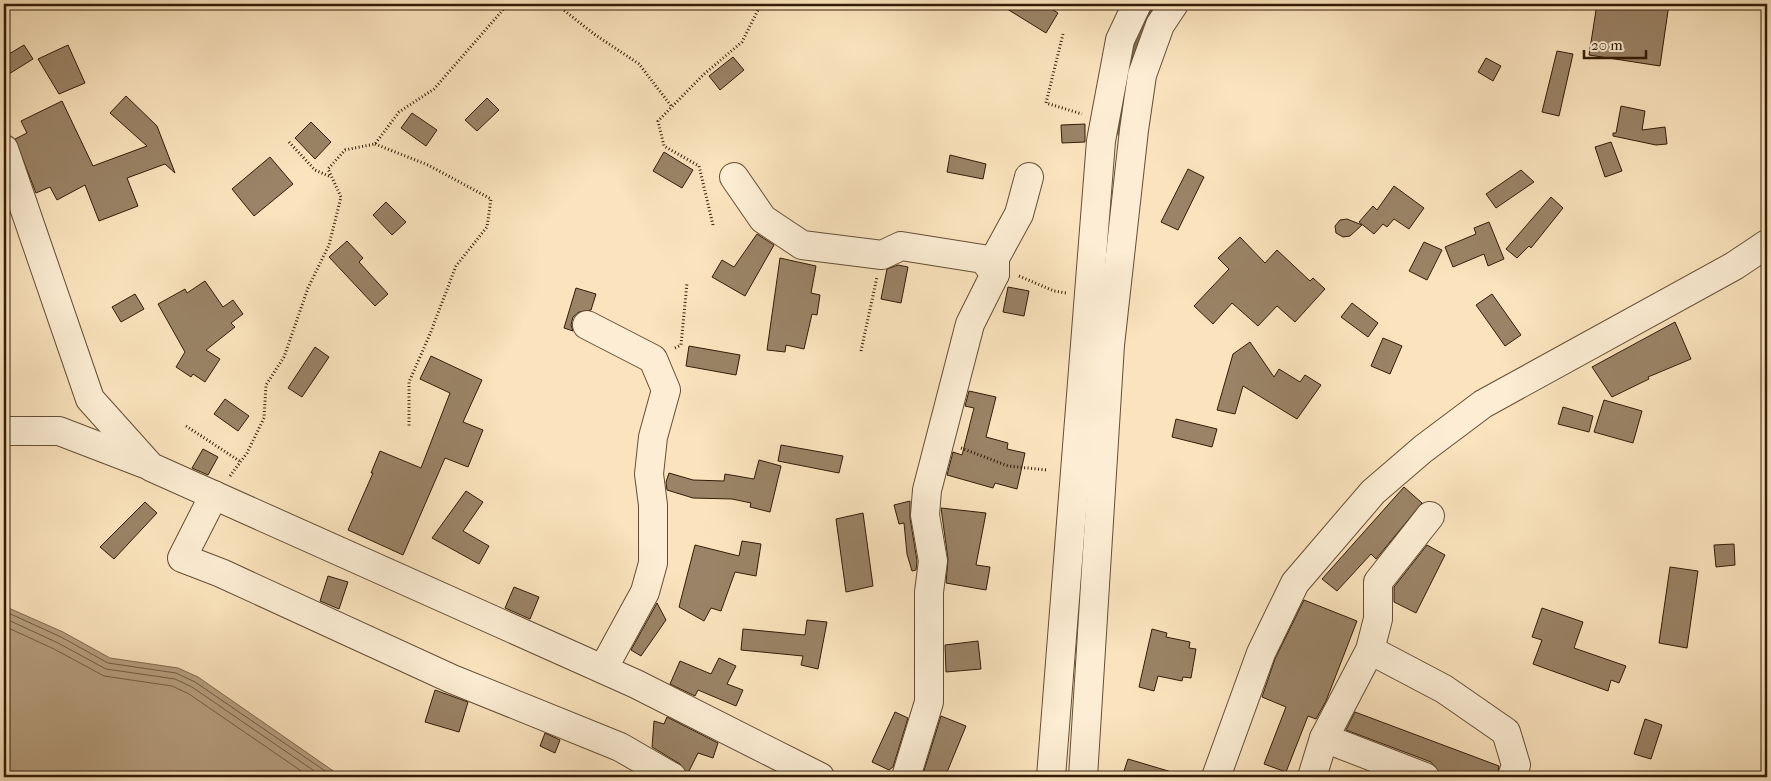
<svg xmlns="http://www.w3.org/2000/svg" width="1771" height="781" font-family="'IM FELL French Canon',serif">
	<rect width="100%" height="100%" fill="#fae3bd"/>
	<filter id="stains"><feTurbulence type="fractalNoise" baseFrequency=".004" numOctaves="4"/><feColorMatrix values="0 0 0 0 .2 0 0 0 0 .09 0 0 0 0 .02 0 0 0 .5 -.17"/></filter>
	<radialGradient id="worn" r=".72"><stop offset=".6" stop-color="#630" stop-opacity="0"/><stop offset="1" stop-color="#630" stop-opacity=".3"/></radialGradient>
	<polygon fill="#b69f7f" stroke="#826b4f" points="4,606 63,632 110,658 178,668 198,677 342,777 4,777"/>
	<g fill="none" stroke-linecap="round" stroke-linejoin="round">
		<g stroke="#745e44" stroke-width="1">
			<polyline points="4,611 61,637 108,663 176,673 195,682 334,777"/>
			<polyline points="4,618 58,643 106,669 175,679 192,687 323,777"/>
			<polyline points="4,626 54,649 104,676 172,686 189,694 310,777"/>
		</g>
		<path stroke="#826b4f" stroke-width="6" d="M1120 133C1124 88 1132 43 1155 4"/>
	</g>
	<g fill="#9a8366" stroke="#331c08">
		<polygon points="999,4 1044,4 1058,13 1046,33"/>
		<polygon points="1597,4 1669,4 1660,66 1589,55"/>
		<polygon points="24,45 33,59 4,77 4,57"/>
		<polygon points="68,45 85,83 59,94 38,59"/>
		<polygon points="1557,51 1573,54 1559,116 1542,112"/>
		<polygon points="733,57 744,70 720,90 709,76"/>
		<polygon points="1486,58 1501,66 1493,81 1478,72"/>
		<polygon points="126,96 157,126 175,173 165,164 127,178 138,206 99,221 85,185 57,200 50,187 36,193 15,139 27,133 21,121 62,101 93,166 147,146 110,113"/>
		<polygon points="487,98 499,110 477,131 465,120"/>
		<polygon points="1621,106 1645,111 1642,130 1665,127 1667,144 1656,145 1613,136 1613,133 1616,133"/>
		<polygon points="412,113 437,130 426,146 401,128"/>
		<polygon points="311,122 331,142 315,159 295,138"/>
		<polygon points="1085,124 1085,142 1062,143 1061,125"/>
		<polygon points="1611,142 1622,171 1605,177 1595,147"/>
		<polygon points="664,152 693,170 682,188 653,171"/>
		<polygon points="950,155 986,164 983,179 947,172"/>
		<polygon points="270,157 293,184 254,216 232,189"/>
		<polygon points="1188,169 1204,177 1178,230 1161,222"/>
		<polygon points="1521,170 1534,182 1496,208 1486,194"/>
		<polygon points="1394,186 1424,208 1409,229 1394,219 1387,227 1383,224 1374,234 1359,222 1373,206 1377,210"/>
		<polygon points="1551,197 1563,208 1531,248 1529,246 1517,258 1506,249"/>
		<polygon points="386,202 406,222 392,235 373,215"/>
		<polygon points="1347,219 1362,225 1350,236 1343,237 1336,233 1335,226 1340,220"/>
		<polygon points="1489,222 1504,259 1488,266 1484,254 1453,267 1445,247 1476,234 1474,228"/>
		<polygon points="757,234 774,245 745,296 712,277 722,260 734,267"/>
		<polygon points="1240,237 1265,263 1277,250 1310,281 1313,278 1325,289 1295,322 1277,306 1258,326 1232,303 1213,324 1194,306 1229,269 1218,258"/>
		<polygon points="347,241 363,258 359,262 388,294 375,306 329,257"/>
		<polygon points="1424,242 1442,250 1427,280 1409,271"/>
		<polygon points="780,258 816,266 811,293 820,295 817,315 812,314 804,349 786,345 785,352 767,350"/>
		<polygon points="898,265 908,267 901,303 881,299 887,269"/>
		<polygon points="205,281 223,307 233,300 243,314 231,323 235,327 206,350 220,359 205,382 193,374 191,377 176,367 185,352 158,304 185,289 187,293"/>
		<polygon points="1008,287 1029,291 1024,316 1003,312"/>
		<polygon points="576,288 596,294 591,310 579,312 573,317 571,325 573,331 564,328"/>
		<polygon points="135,294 144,309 121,322 112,307"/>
		<polygon points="1492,294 1521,335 1505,346 1476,305"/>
		<polygon points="1352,303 1378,323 1368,337 1341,317"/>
		<polygon points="1675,322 1691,359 1648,377 1649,379 1612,397 1592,367"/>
		<polygon points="1383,338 1402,346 1390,374 1371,366"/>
		<polygon points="1250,342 1274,377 1279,369 1300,382 1305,375 1321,385 1297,419 1243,386 1235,414 1217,410 1233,354"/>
		<polygon points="689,346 740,355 736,375 686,366"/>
		<polygon points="315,347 329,357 302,397 288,388"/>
		<polygon points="431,356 482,380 463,422 483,430 468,467 445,458 403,555 348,530 373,473 371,473 380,451 421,468 450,393 420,379"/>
		<polygon points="969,391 996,397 986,437 1008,443 1007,449 1025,453 1017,489 995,483 993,488 947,475 953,452 962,455 974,408 965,406"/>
		<polygon points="225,399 249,416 238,431 214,414"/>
		<polygon points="1604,400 1642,411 1633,443 1594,432"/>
		<polygon points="1563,407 1593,416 1589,432 1558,424"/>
		<polygon points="1176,419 1217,429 1212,447 1172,437"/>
		<polygon points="781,445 843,456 839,473 778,461"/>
		<polygon points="203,449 218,457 208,475 192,468"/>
		<polygon points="759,460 781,466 770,512 750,507 751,503 732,499 693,498 667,490 666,482 669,473 693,480 724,481 725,474 754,479"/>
		<polygon points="1404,487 1422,503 1376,559 1371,554 1337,591 1322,579"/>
		<polygon points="466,491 483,502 463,531 489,546 479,564 432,538"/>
		<polygon points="910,501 910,518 917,561 916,570 912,571 907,554 904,523 899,524 894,505"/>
		<polygon points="145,502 157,513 114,559 100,547"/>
		<polygon points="941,508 986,513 976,565 990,567 986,590 946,583 948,559"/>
		<polygon points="863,513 873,586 846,592 836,519"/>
		<polygon points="742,541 761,544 756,576 735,572 721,611 711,608 704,621 679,607 695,545 739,556"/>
		<polygon points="1734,544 1735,565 1716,567 1714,545"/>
		<polygon points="1427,545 1445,555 1416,613 1394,602 1394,587"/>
		<polygon points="1670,567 1698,571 1687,648 1659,643"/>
		<polygon points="328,576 348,582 339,609 320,601"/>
		<polygon points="514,587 539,597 530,619 505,608"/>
		<polygon points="1304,600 1357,621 1326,701 1316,719 1308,716 1286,772 1264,764 1286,707 1262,697 1275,659"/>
		<polygon points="657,603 666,620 641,656 631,650"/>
		<polygon points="1542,608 1583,622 1574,648 1626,666 1619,683 1611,680 1608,691 1533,664 1542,640 1532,637"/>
		<polygon points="807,620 827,622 818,669 801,665 803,656 741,650 743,629 805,635"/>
		<polygon points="1152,629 1167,633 1166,637 1190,642 1189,648 1196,649 1191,678 1183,677 1182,681 1158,676 1154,691 1139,687"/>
		<polygon points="978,641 981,669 946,672 945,645"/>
		<polygon points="719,658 736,666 727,684 743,690 736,706 698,690 695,696 670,684 680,661 711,674"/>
		<polygon points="435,690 468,702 459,732 425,722"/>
		<polygon points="895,712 908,718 893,767 889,770 872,762"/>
		<polygon points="1355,712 1499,766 1497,777 1453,777 1439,772 1431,762 1346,730"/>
		<polygon points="941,716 966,726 945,777 922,777"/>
		<polygon points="667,717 718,743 713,758 698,753 687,775 680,764 652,747 654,721 664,724"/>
		<polygon points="1645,719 1662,725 1651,759 1634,754"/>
		<polygon points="545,733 560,740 555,753 540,746"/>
		<polygon points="1128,759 1175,773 1175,777 1122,777"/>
	</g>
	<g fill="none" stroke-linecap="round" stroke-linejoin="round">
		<g stroke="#654e35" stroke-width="30">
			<g id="minor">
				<polyline points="4,149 90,399 151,467 636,684 820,777"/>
				<polyline points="734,177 763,219 802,245 882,255 901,246 983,259 995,274"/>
				<polyline points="587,325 653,359 666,390 653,437 649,474 653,505 653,563 645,592 603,669"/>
				<polyline points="4,431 59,431 145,464"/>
				<polyline points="214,495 182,558 221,573 452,679 620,747 672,777"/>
				<polyline points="1370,650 1444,689 1506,732 1516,765 1512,777"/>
				<polyline points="1324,738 1425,777"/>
				<polyline points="906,777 929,702 929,592 933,561 925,515 927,490 970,324 995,274 995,258 1019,214 1029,177"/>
				<polyline points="1051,777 1101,141 1120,40 1137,4"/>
				<polyline points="1083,777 1110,345 1134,130 1142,75 1160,25 1174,4"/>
				<polyline points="1216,777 1261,653 1295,583 1373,492 1423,449 1483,404 1734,266 1767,244"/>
				<polyline points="1312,777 1324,738 1370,650 1378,619 1378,582 1430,516"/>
			</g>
		</g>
		<g stroke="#331c08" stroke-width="3" stroke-dasharray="1 2.5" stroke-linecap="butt">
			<polyline points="556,4 594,34 639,64 672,107"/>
			<polyline points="1063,34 1046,103 1082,114"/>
			<polyline points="289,142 315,170 331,177"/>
			<polyline points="375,144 428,165 491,199 487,227 456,266 430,334 409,382 409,427"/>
			<polyline points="713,225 699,166 664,146 658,121 703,75 742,42 761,4"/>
			<polyline points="1019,276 1054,291 1066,293"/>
			<polyline points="675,348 681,345 687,283"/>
			<polyline points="861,351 877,277"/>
			<polyline points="186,426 241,462"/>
			<polyline points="961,448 1008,466 1047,470"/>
			<polyline points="230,476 247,453 264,418 266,385 284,357 308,288 329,245 341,197 328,169 345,150 375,144 399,112 434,89 508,4"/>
		</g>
		<use href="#minor" stroke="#fcedd4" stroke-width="28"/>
	</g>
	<rect width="1771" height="781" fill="none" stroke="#fae3bd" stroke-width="20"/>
	<rect x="5" y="5" width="1761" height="771" fill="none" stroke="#331c08" stroke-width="2.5"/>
	<rect x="10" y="10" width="1751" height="761" fill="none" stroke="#331c08"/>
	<path d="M1584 50v8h62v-8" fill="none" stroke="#331c08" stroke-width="2.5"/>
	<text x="1591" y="50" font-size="15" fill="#331c08" stroke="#fcedd4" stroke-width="4" paint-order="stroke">20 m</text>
	<rect width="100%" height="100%" filter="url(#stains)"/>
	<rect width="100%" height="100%" fill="url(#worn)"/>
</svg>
